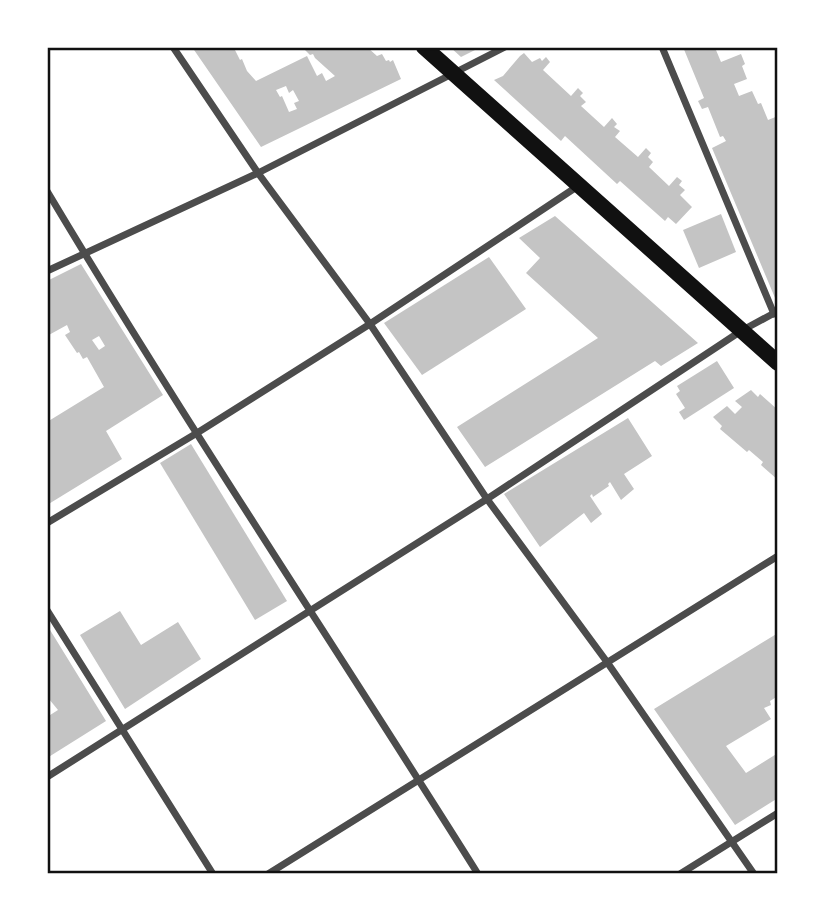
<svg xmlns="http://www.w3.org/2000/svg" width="825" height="921" font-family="'Exo 2',sans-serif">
	<rect width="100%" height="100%" fill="#fff"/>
	<g fill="#c4c4c4" fill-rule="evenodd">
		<path d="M192 47 234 48 240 60 242 59 247 71 256 81 307 56 317 76 322 73 326 81 335 76 315 58 313 54 310 55 302 47H367L377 56 382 54 386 61 389 60 390 62 393 60 401 79 261 147ZM286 86 289 93 293 90 299 101 294 103 297 109 289 112 282 96 280 97 276 90Z"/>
		<polygon points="450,47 481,47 461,57"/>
		<polygon points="683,47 722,47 716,50 721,62 741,54 745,64 742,66 747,79 734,84 739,96 752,91 758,104 761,103 768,120 778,116 778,305 712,148 726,141 723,136 720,137 708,107 702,109 698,101 704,98"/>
		<polygon points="524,53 532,62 540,58 542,61 546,57 550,62 543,70 571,96 578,88 583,93 580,96 586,102 581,106 604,127 612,118 617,124 614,127 620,131 615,137 638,157 646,148 651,153 648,157 653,162 649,167 669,186 677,177 682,181 679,185 685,190 680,195 692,207 676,224 668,217 665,221 620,181 617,184 565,136 561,141 494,80 503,76 520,56"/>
		<polygon points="721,214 736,252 699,268 683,230"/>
		<polygon points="555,216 698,343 661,366 655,361 485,467 457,427 598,338 526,273 540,258 519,238"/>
		<polygon points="489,257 526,309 422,375 384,323"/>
		<path d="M81 264 163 395 106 431 122 459 47 505V422L104 387 87 357 83 359 79 352 77 353 65 335 70 332 67 325 47 336V281ZM99 336 105 346 99 350 92 340Z"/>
		<polygon points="717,361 734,388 684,420 679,412 685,408 676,394 680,391 677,386"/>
		<polygon points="751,390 758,397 760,394 778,410 778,480 761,465 763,462 749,450 747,452 720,429 722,426 713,417 727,406 735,414 742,407 735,401"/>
		<polygon points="628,418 652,456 624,474 634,489 621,500 610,482 608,484 609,486 593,497 592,494 590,496 602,514 591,523 584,513 540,547 504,494"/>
		<polygon points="191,444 287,601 255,620 160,463"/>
		<polygon points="120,611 141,645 178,622 201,659 125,709 80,635"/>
		<polygon points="47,625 106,721 47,758 47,717 58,710 49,699 47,700"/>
		<polygon points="778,633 778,696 770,701 771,705 764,708 771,719 726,746 746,773 778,753 778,798 735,825 654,709"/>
	</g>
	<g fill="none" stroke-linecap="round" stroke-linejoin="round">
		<g stroke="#4c4c4c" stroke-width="7">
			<polyline points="173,47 258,173 370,324 487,499 607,662 754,874"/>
			<polyline points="662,47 774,314"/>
			<path d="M47 191C185 422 335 646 478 874"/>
			<polyline points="47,271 258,173 505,47"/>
			<polyline points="47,523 197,433 370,324 578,186"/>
			<polyline points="47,610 213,874"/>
			<polyline points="47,777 487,499 741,331 778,311"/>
			<polyline points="268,874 778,556"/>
			<polyline points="680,874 778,813"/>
		</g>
		<polyline stroke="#111" stroke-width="16" points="424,47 778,363"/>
	</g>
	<rect width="825" height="921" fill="none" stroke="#ffffff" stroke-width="98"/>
	<rect x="49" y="49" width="727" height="823" fill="none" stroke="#111" stroke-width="2.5"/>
</svg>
